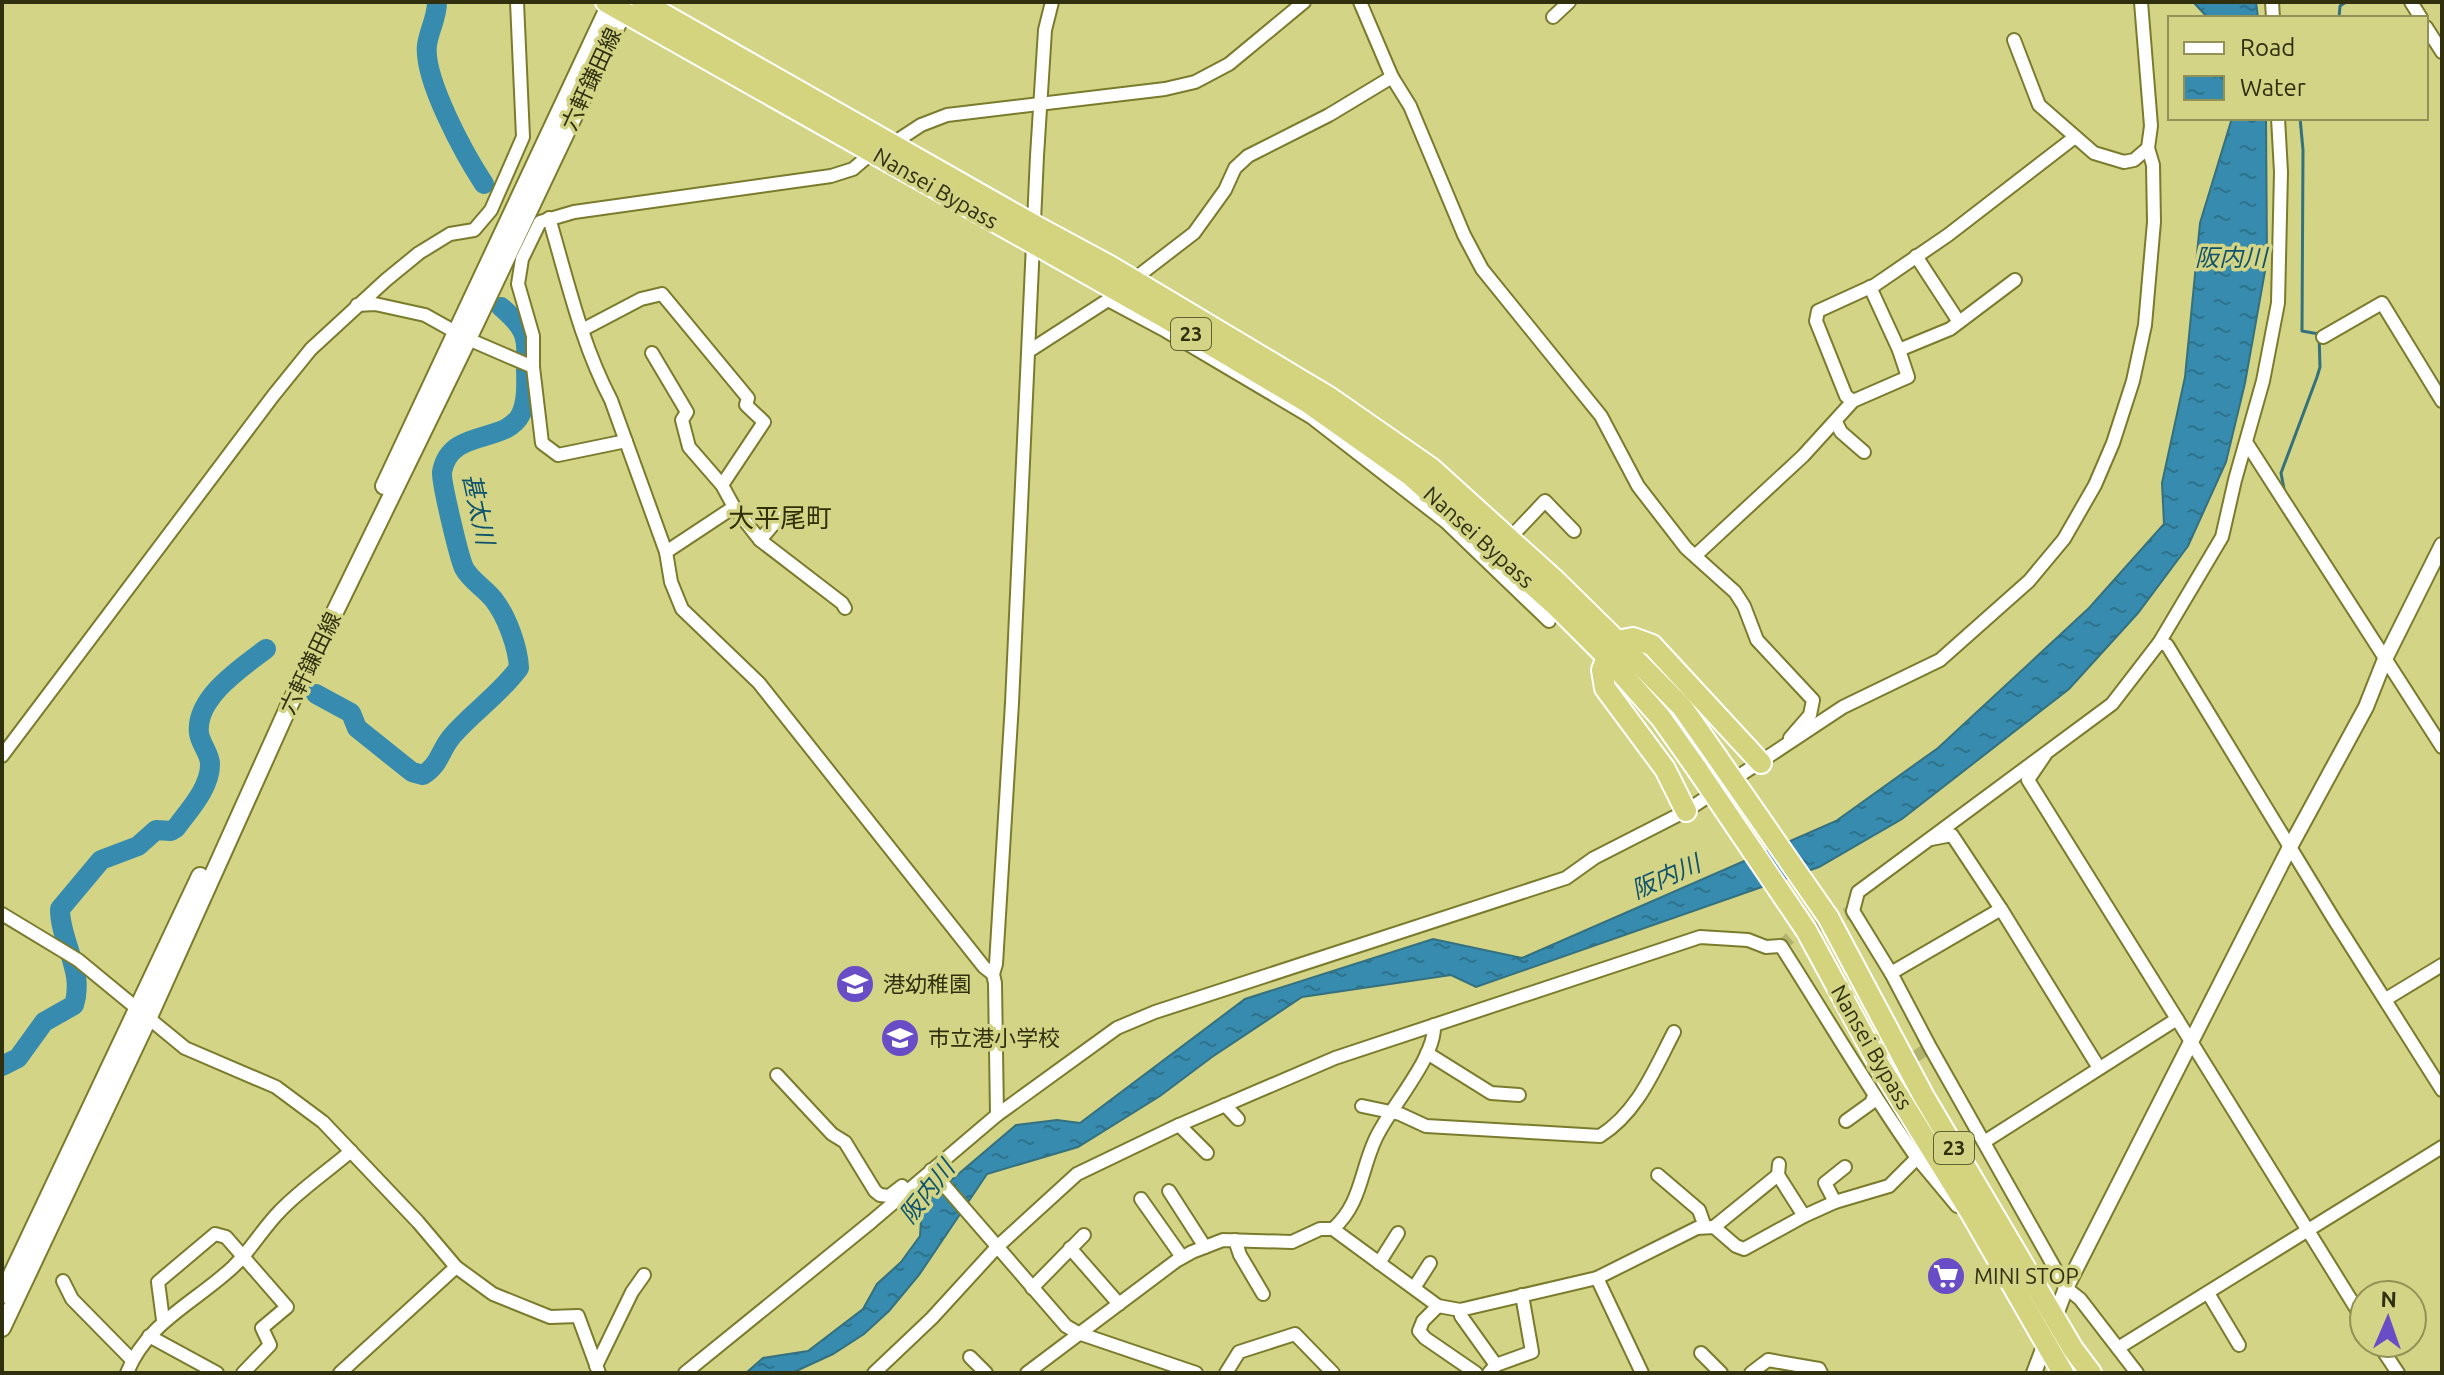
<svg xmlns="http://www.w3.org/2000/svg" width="2444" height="1375" font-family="Ubuntu,'Noto Sans JP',sans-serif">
	<defs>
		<pattern id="water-ripples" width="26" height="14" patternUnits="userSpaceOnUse" patternTransform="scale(2)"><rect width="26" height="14" fill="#368bae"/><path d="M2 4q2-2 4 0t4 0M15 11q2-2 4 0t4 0" fill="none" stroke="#2e728c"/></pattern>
	</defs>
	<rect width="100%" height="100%" fill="#d3d486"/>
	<g fill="url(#water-ripples)" stroke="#34707e" stroke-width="2">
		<polygon points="2193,2 2256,2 2258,18 2208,18"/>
		<polygon points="2232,118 2266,118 2267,260 2245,383 2226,462 2188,546 2138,613 2069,689 1902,819 1819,867 1476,987 1451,975 1302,997 1212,1057 1160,1096 1078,1147 987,1174 919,1275 889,1311 864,1334 833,1354 792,1373 746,1373 763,1358 808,1351 863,1309 877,1284 901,1262 920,1236 922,1205 1016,1125 1057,1120 1080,1123 1245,999 1433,939 1522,958 1836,821 1938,748 2089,608 2164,524 2162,483 2185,377 2200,223"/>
	</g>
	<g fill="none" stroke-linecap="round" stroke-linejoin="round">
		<g stroke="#34707e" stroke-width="3">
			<polyline points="2339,18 2340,6 2346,2"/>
			<polyline points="2284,489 2281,473 2317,377 2320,367 2319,334 2302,331 2303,150 2300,118"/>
		</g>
		<g stroke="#368bae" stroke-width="20">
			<path d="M437 2C437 18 429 30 427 45 423 79 465 155 484 184"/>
			<path d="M316 694 351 713 357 728 412 772 423 775C441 764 440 749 453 735 474 711 499 695 519 668 518 647 507 617 494 600 486 589 470 580 464 568 459 557 441 482 442 472 450 427 506 445 521 414 528 399 526 380 526 365 528 334 524 327 501 307"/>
			<path d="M2 1066 18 1058 44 1022 74 1005C85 971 60 942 60 909L101 860 138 846 156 830 171 831 176 828C189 810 211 787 210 763 209 752 200 743 199 733 195 698 242 667 266 649"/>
		</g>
		<g stroke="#b2b36e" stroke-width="12" stroke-dasharray="12 6" stroke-linecap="butt">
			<polyline points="1781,946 1790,938 1853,911"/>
			<polyline points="1870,1086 1930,1047"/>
		</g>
		<g stroke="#7b7b2d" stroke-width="16">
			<g id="minor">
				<polyline points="1360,2 1392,77 1410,106 1464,235 1482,269 1601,416 1638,486 1686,548 1735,592 1744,606 1757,640 1813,700 1810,715 1790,738"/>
				<polyline points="2272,2 2273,18"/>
				<polyline points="2411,2 2421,18"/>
				<polyline points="1553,17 1569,2"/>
				<polyline points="2426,27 2442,52"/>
				<polyline points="2014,40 2039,105 2094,153 2124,162 2134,160 2148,148"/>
				<path d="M549 218C567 279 581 343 611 400L666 552 671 582 682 609 759 683 984 967 993 974 995 983 997 1115"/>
				<polyline points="1916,256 1959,322"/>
				<polyline points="1142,273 1194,233 1225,190 1235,168 1248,156 1329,115 1392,77"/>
				<polyline points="1870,287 1899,350"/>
				<polyline points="357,305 375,304 425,315 468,339 533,367 542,443 558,455 626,441"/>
				<polyline points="582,330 641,299 662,294 748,398 746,405 764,422 722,485"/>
				<polyline points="2323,337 2382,303 2442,401"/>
				<polyline points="1029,351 1108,300 1166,331 1311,417 1446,522 1549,621"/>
				<polyline points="652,353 687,412 682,420 689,447 722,485 734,507 666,552"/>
				<polyline points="533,367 533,336 518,284 522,259 540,222 574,212 831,176 853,169 873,152 892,144 921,125 947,115 1165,89 1195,82 1229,64 1304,2"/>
				<polyline points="1853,401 1846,396 1816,321 1818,311 1875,285 1948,235 2075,137"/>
				<polyline points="1836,422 1841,432 1864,452"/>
				<polyline points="2246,442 2442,747"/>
				<polyline points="734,507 760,540 842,603 845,608"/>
				<polyline points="1509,539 1545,501 1574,531"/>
				<polyline points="760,540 783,513"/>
				<polyline points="1696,555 1803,456 1853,401 1908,377 1899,350 1950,329 2015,280"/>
				<polyline points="2159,643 2167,645 2335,921 2442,1090"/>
				<polyline points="2045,755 2028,780 2177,1019"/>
				<polyline points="2,756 273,396 311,349 386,280 419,253 450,234 474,230 491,210 523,137 517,2"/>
				<polyline points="1931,839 1952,835 2001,909 2099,1068"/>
				<polyline points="2,914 78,960 185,1048 276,1087 323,1122 418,1222 456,1267 493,1294 550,1317 578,1316 599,1373"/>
				<polyline points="1891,973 2001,909"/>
				<polyline points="993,974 996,964 1012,703 1037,156 1045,30 1052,2"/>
				<polyline points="2386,999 2442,965"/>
				<polyline points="1427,1053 1491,1093 1519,1095"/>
				<polyline points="777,1075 832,1134 845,1142 875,1191 880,1195 889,1196 902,1186"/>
				<polyline points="1225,1105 1238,1119"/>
				<path d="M1362 1106 1400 1114 1426 1126 1600 1136C1638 1112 1654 1070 1674 1032"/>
				<polyline points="1846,1121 1871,1103 1874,1096"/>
				<polyline points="1179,1125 1207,1153"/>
				<polyline points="1984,1142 2177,1019 2364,1321"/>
				<polyline points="1779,1164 1778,1175 1804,1216"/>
				<polyline points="931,1170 1066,1326 1078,1333 1196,1373"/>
				<polyline points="1658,1175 1699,1210 1705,1227"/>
				<polyline points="1169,1191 1205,1247"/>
				<polyline points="1141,1199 1182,1257"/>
				<polyline points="1835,1202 1825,1183 1845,1167"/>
				<polyline points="1714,1227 1778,1175"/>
				<path d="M1333 1229C1361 1204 1360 1173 1375 1140 1389 1108 1436 1058 1434 1025"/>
				<polyline points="1235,1240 1240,1255 1263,1294"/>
				<polyline points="1070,1248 1119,1304"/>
				<polyline points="1379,1263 1398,1233"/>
				<polyline points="1597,1278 1642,1373"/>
				<polyline points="63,1281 72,1299 132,1360"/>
				<polyline points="1032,1288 1084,1235"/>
				<polyline points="1414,1288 1430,1263"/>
				<polyline points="2208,1293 2239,1345"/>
				<polyline points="1438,1306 1423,1321 1419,1331 1425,1338 1476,1373"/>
				<polyline points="1460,1310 1461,1316 1496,1365"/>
				<polyline points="163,1320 158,1282 215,1234 226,1237 287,1307 262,1328 270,1345 243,1373"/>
				<polyline points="149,1336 217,1373"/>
				<polyline points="2378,1343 2398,1373"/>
				<polyline points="2118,1348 2442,1147"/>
				<polyline points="1701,1353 1721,1373"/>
				<polyline points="970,1357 986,1373"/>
				<polyline points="596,1366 632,1292 644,1275"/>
				<path d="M127 1373C146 1323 196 1302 233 1267 251 1250 263 1228 280 1211 301 1189 328 1171 351 1151"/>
				<polyline points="340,1373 456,1267"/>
				<polyline points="685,1373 871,1222 997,1115 1117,1028 1155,1012 1566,878 1594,858 1686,811 1843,707 1940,660 2029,581 2064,539 2095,485 2113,443 2133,381 2145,325 2154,222 2153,165 2148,148 2151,126 2141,2"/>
				<path d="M874 1373 932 1318 997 1247 1077 1174 1179 1125 1335 1058 1700 937 1748 940 1766 947 1781 946C1826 1016 1868 1089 1917 1158"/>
				<polyline points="1027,1373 1176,1261 1192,1252 1223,1240 1292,1242 1320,1229 1333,1229 1438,1306 1460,1310 1597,1278 1697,1228 1714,1227 1736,1246 1744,1249 1804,1216 1835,1202 1889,1186 1917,1158 1957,1206"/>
				<polyline points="1226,1373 1239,1352 1295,1334 1333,1373"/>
				<polyline points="1489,1373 1496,1365 1532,1352 1522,1295"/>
				<polyline points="1751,1373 1768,1360 1819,1369 1821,1373"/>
				<polyline points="2137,1373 2080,1299 2066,1288 1930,1047 1891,973 1853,911 1858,892 2112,704 2159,643 2222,537 2235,480 2263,381 2278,303 2281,172 2278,118"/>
			</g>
		</g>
		<g stroke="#7b7b2d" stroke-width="18">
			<polyline id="tertiary" points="2034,1373 2066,1288 2290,847 2366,707 2385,659 2442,545"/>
		</g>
		<g stroke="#7b7b2d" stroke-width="20">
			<g id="secondary">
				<polyline points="384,486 611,2"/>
				<polyline points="2,1295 200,876"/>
				<polyline points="2,1328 148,1019 288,708 468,339 628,2"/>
			</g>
		</g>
		<g stroke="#fff" stroke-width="24">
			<g id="trunk">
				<polyline points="606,2 1162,316 1310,404 1410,475 1555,605 1607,657 1661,718 1697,769"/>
				<polyline points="642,2 1034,225 1110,266 1329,397 1431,468 1556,581 1617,641 1682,707 1717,757"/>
				<polyline points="1617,641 1633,638 1652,645 1761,763"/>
				<polyline points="1607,657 1602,670 1605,688 1665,769 1686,811"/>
				<polyline points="1828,917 1923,1095 2073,1349 2091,1373"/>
				<polyline points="1806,930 1880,1066 1971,1213 2063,1373"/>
			</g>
		</g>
		<use href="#minor" stroke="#fff" stroke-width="12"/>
		<use href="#tertiary" stroke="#fff" stroke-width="14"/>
		<use href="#secondary" stroke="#fff" stroke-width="16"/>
		<use href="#trunk" stroke="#d4d47e" stroke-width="20"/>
		<g stroke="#fff" stroke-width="24" stroke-linecap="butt">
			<g id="trunk-bridge">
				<polyline points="1717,757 1828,917"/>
				<polyline points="1697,769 1806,930"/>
			</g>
		</g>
		<use href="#trunk-bridge" stroke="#d4d47e" stroke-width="20"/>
	</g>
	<defs>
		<g id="school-disc" transform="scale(2)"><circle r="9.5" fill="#694dc6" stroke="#d3d486"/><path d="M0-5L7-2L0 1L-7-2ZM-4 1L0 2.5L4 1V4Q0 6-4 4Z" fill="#fff"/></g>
		<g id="supermarket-disc" transform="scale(2)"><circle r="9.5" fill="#694dc6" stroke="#d3d486"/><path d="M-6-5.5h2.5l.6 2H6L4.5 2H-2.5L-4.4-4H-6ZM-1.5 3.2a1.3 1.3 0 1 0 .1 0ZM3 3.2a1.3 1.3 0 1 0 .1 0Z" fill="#fff"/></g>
	</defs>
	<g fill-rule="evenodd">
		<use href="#school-disc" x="855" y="984"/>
		<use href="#school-disc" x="900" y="1038"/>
		<use href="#supermarket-disc" x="1946" y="1276"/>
	</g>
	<g text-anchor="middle" stroke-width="7" stroke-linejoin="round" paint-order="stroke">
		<g fill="#d3d486" stroke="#616133" stroke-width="2">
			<rect x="1171" y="318" width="40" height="32" rx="6"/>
			<rect x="1934" y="1132" width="40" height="32" rx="6"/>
		</g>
		<g font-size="20" font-weight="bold" fill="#30300f">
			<text x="1191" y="341">23</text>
			<text x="1954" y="1155">23</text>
		</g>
		<g font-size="22" fill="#30300f" stroke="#d3d486">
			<text transform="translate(591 79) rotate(-65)" y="8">六軒鎌田線</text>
			<text transform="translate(936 188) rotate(30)" y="8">Nansei Bypass</text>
			<text transform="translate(1479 537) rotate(42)" y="8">Nansei Bypass</text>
			<text transform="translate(310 663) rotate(-64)" y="8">六軒鎌田線</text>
			<text transform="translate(1872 1047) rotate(60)" y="8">Nansei Bypass</text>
		</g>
		<g font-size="22" fill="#30300f" stroke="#d3d486" text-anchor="start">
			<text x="883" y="992">港幼稚園</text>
			<text x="928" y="1046">市立港小学校</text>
			<text x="1974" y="1284">MINI STOP</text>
		</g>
		<g font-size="24" font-style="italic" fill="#0e536d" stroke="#d3d486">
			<text x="2231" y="266">阪内川</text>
			<text transform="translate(478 509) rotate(78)" y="8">甚太川</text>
			<text transform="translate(1666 877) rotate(-24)" y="8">阪内川</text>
			<text transform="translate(927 1192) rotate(-52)" y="8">阪内川</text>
		</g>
		<g font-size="26" fill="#2f2f04" stroke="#d3d486">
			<text x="780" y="527">大平尾町</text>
		</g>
	</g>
	<rect width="2444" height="1375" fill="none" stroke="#30300f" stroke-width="8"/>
	<rect x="2168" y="16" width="260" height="104" fill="#d3d486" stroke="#929256" stroke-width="2"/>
	<rect x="2184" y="42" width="40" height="12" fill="#ffffff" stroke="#929256" stroke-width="2"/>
	<text x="2240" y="56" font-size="24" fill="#30300f">Road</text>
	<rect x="2184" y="76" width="40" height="24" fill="url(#water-ripples)" stroke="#929256" stroke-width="2"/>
	<text x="2240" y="96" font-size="24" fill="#30300f">Water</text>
	<g transform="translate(2388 1319) rotate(2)"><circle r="38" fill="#d3d486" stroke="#929256" stroke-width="2"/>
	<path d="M0-6L14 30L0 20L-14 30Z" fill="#694dc6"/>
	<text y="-12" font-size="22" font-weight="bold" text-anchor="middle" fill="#30300f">N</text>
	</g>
</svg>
